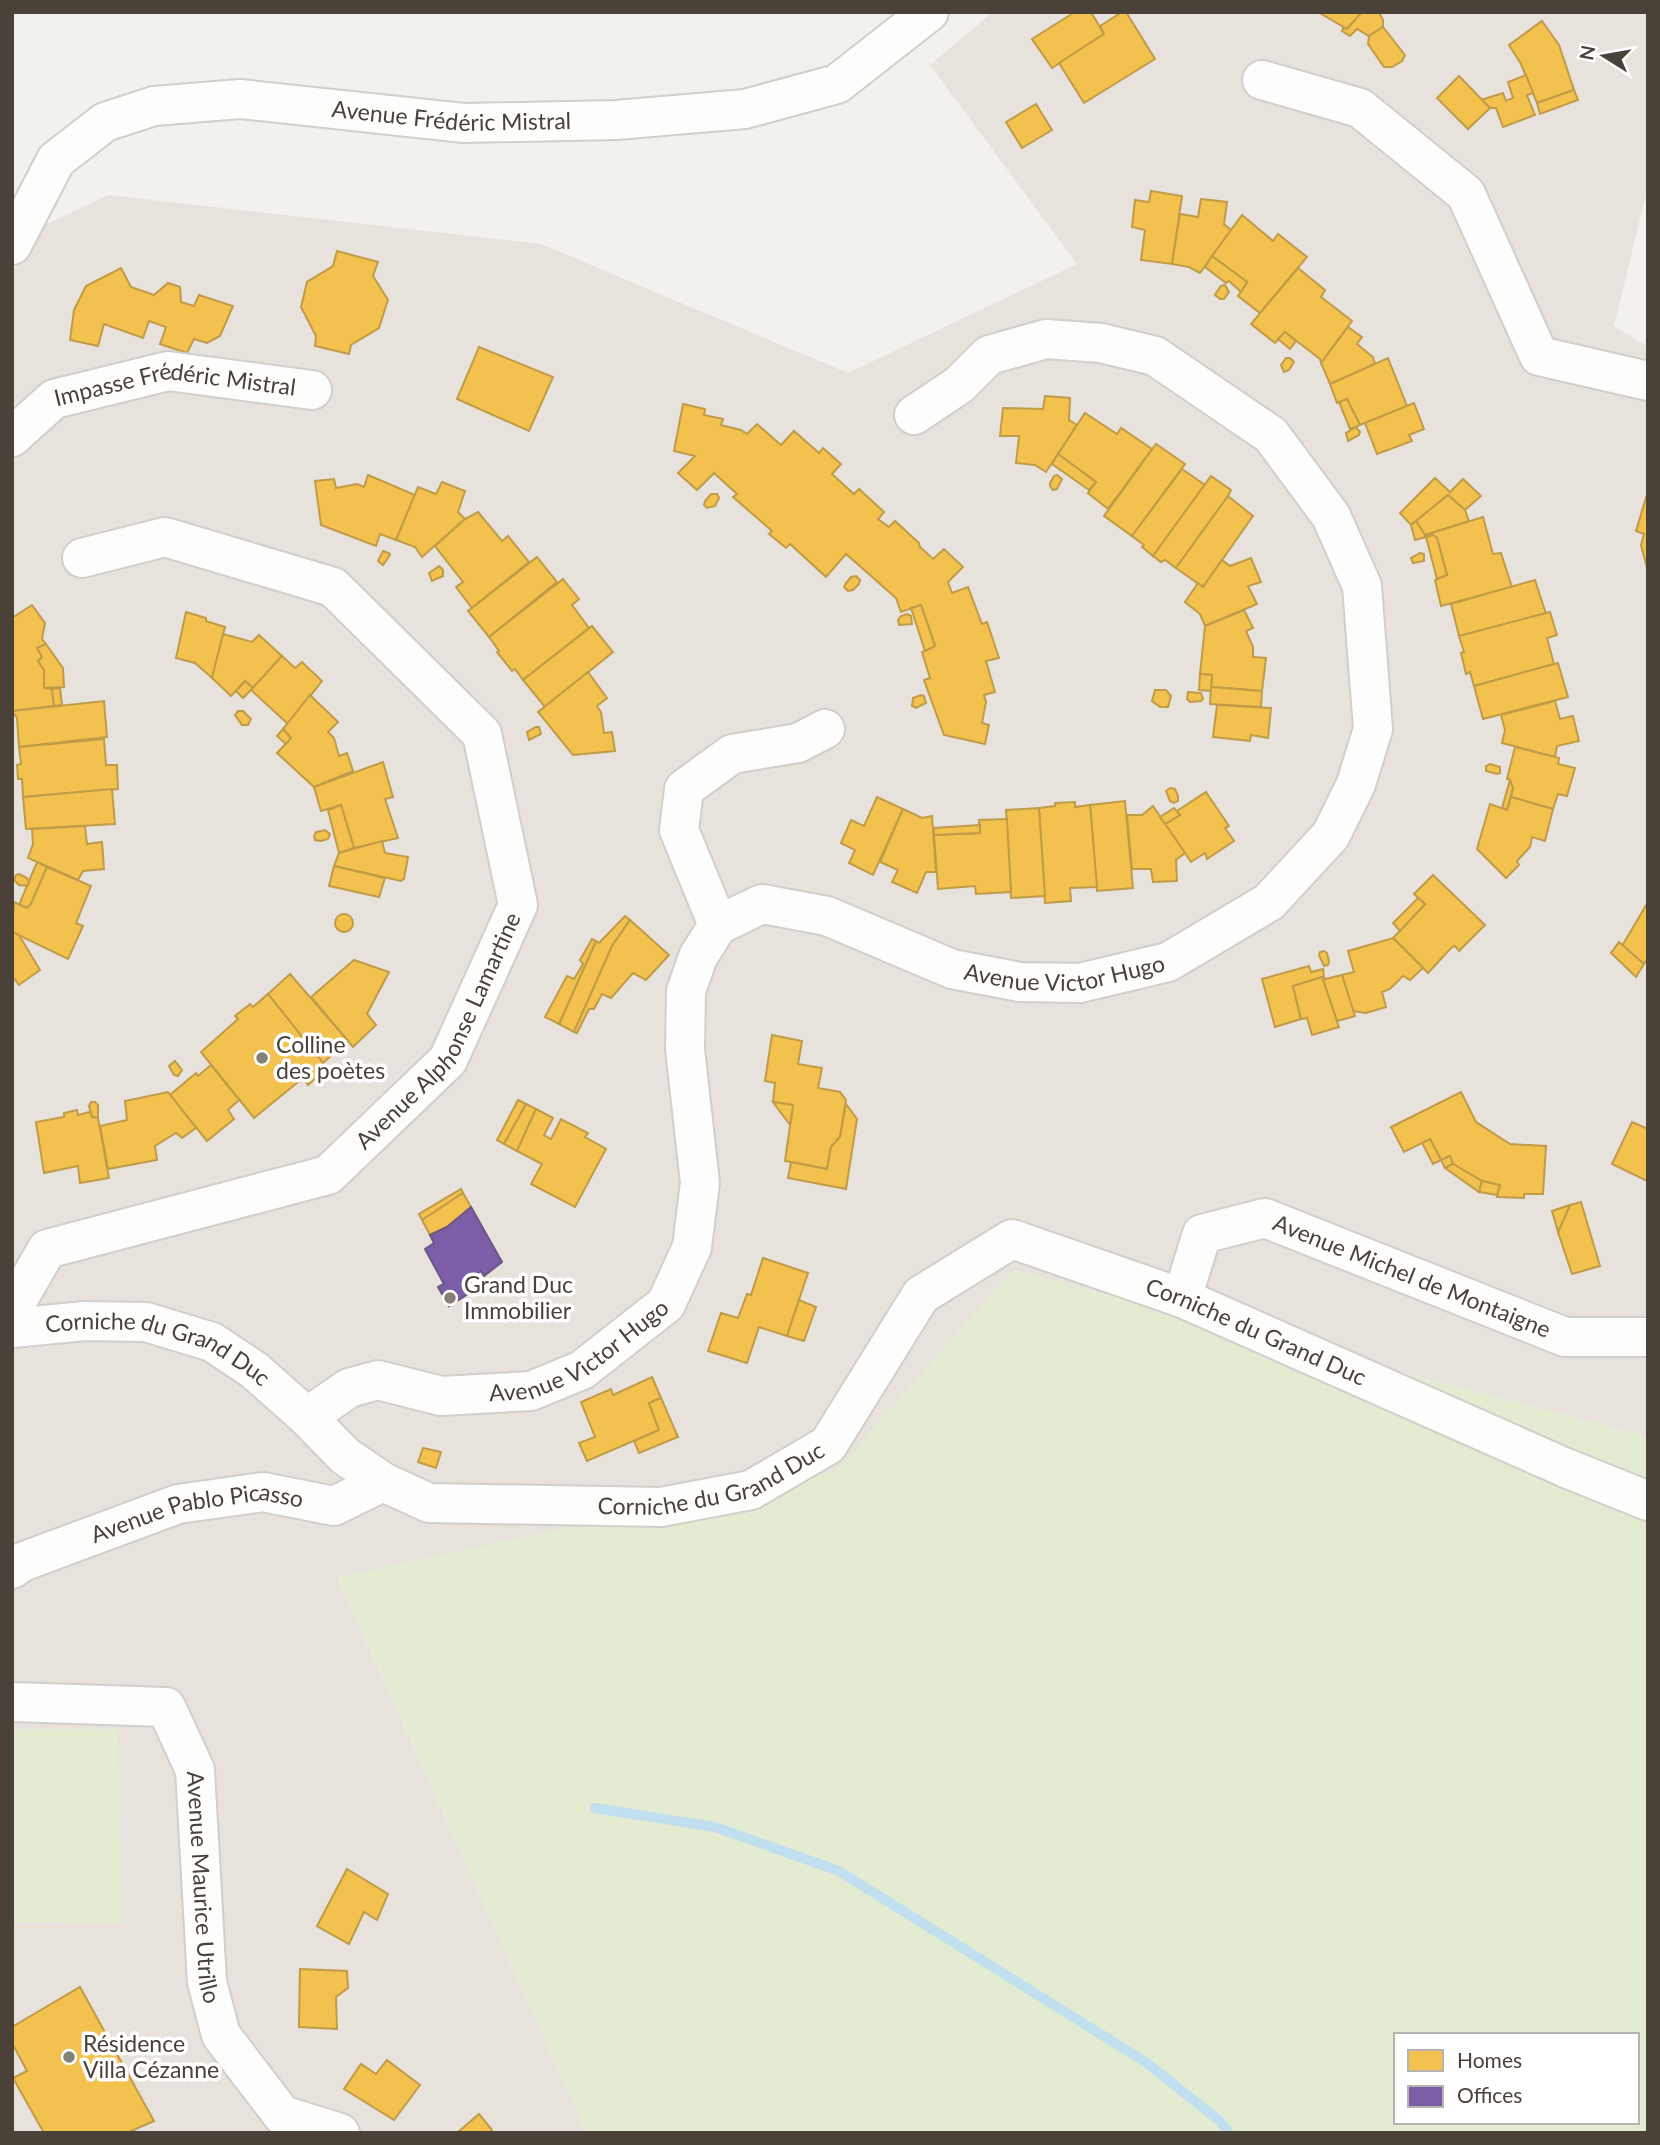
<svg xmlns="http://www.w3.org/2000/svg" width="1660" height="2145" font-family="Lato,sans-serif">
	<rect width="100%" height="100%" fill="#f3f1ee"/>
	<polygon fill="#e7e2dc" points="993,12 1648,12 1648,186 1614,326 1648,347 1648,1437 1013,1270 838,1470 338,1578 587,2133 12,2133 12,272 45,225 108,195 541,244 848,373 1077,264 930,65"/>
	<g fill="#e3ecd0" fill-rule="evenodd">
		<path d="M1013 1270 1648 1437V2133H587L338 1577 837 1470ZM1396 2035H1637V2122H1396Z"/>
		<polygon points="12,1729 118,1729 121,1923 12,1922"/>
	</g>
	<g fill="#f2c14e" stroke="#c09b48" stroke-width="2">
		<polygon points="1075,12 1091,12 1104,34 1052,68 1032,39"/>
		<polygon points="1122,12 1126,12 1155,59 1084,103 1059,63 1104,34 1100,26"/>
		<polygon points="1318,12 1362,12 1347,29"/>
		<polygon points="1362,12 1379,12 1383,20 1383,27 1369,36 1357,29 1350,36 1342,31 1343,28 1347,29"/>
		<polygon points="1542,21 1559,45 1574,90 1537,103 1521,64 1509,45"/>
		<polygon points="1383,27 1405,55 1402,61 1392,67 1384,67 1368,44 1369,36"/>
		<polygon points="1526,75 1533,93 1527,95 1535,115 1503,127 1496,108 1490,108 1481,100 1503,93 1506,101 1513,98 1508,82"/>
		<polygon points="1459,76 1490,108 1468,129 1437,98"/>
		<polygon points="1574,90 1578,100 1540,114 1537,103"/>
		<polygon points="1036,104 1052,130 1022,148 1006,122"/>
		<polygon points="1151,191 1182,196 1172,264 1141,260 1145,230 1132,227 1135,200 1149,202"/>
		<polygon points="1201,199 1227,202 1224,224 1231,230 1200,273 1189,267 1172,264 1180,214 1198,217"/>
		<polygon points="1242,215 1273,241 1278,234 1307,257 1260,313 1238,296 1247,282 1212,256"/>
		<polygon points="337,251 378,262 373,276 388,300 379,328 351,345 349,354 315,346 316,336 301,307 307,282 333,266"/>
		<polygon points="1212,256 1247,282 1241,292 1229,281 1226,283 1205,267"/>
		<polygon points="121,268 131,287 154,295 168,283 180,287 181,302 194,306 199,295 233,306 220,336 207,343 194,339 187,353 160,344 166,327 149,321 143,338 104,324 98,346 70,340 74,310 86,286"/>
		<polygon points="1298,268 1325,290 1321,297 1352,321 1321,363 1320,359 1285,332 1275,343 1251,324"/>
		<polygon points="1225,285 1229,292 1224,299 1220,299 1215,295 1216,293 1221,286"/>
		<polygon points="1348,327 1362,337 1357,344 1373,357 1375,364 1330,384 1321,363"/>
		<polygon points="1285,332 1296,341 1290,349 1278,339"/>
		<polygon points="479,347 553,377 529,431 457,399"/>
		<polygon points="1286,358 1290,358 1294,362 1289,370 1284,372 1281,365"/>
		<polygon points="1388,358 1407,406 1360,425 1347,399 1337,403 1330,384"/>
		<polygon points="1045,396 1070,398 1069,420 1077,425 1046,472 1035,465 1016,463 1019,436 1000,436 1003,408 1043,409"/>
		<polygon points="1347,399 1360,425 1350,429 1339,402"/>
		<polygon points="1414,403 1424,429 1409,435 1412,441 1377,454 1365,423"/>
		<polygon points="683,404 705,409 704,415 723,419 721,425 741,430 747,434 757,424 781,445 794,431 819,453 823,448 841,464 832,474 854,494 859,489 884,512 878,519 889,527 895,521 919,543 920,547 933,559 944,549 963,567 948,582 952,593 968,587 982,624 987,622 999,658 986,661 995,692 984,695 986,702 982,723 989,725 985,744 944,735 924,680 930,678 922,652 935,646 921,605 901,612 896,598 846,554 826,577 790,544 786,548 769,534 772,531 733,497 737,494 714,473 697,490 678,473 695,456 674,451"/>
		<polygon points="1085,413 1117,434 1121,428 1152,449 1108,509 1088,493 1096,482 1058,454"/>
		<polygon points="1356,427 1360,432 1359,435 1348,441 1346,433"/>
		<polygon points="1156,444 1185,464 1132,536 1104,516"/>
		<polygon points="1058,454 1096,482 1089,490 1052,464"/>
		<polygon points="1182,469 1205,485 1153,556 1142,547 1144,545 1132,536"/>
		<polygon points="368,475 415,495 396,540 380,534 376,546 321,525 315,481 334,479 336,488 357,484 364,487"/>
		<polygon points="1057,475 1062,479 1057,489 1053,490 1050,486 1050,483 1054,476"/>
		<polygon points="1211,476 1231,490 1228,496 1176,568 1165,560 1161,562 1153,556"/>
		<polygon points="1435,478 1450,492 1463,479 1481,496 1465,510 1448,495 1411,525 1400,513"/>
		<polygon points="442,482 465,491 458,512 465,519 422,557 415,547 396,540 418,487 436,494"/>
		<polygon points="1648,491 1648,572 1641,545 1644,534 1636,531"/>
		<polygon points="711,494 717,494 719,498 715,506 707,508 704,505 705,501"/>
		<polygon points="1448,495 1465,510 1469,521 1425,535 1416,521"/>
		<polygon points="1228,496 1253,516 1203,587 1176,568"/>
		<polygon points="478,512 502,541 508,536 529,562 472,608 456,587 463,582 435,546 465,519"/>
		<polygon points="1483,517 1493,554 1501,553 1512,587 1441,606 1435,580 1447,575 1437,538 1433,535 1426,537 1425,535"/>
		<polygon points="1416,521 1425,535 1426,537 1415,540 1411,525"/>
		<polygon points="1433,535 1437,538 1447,575 1437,579 1426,537"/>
		<polygon points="383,551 389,553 390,555 383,565 378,561"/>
		<polygon points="1420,553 1424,554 1424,561 1413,563 1411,558"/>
		<polygon points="537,557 557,582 489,637 468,611"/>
		<polygon points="1251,558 1261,582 1248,586 1257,604 1205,626 1200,614 1185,602 1198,583 1203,587 1222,560 1230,566"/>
		<polygon points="439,566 443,570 443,576 432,581 429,573"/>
		<polygon points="856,576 860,580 859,584 853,590 848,591 844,587 846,583 851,577"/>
		<polygon points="563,579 579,599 572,605 589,628 523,680 515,669 512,671 497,652 499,651 489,637"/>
		<polygon points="1535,580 1546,614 1459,636 1451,604"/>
		<polygon points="32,605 45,623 42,639 46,644 37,648 42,657 38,661 44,670 44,688 52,689 54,706 12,711 12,618"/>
		<polygon points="921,605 935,646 925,651 911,608"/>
		<polygon points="1244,610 1253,628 1246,631 1253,647 1253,657 1266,658 1262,691 1211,687 1212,675 1200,674 1205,626"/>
		<polygon points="186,612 206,618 206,621 225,627 212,678 195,663 176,658"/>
		<polygon points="1550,612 1557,635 1547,638 1554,664 1474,686 1470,672 1466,674 1461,653 1464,652 1459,636"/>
		<polygon points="907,614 911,616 912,624 899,625 898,620 901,616"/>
		<polygon points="592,626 613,652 545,707 523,680"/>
		<polygon points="223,634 252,642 259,635 282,656 253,688 245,681 231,696 212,678"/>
		<polygon points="46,644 63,668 64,687 44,688 44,670 38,661 42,657 37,648"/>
		<polygon points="282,656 295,668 302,662 322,681 288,724 251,690"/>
		<polygon points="1558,663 1568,697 1483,719 1474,686"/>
		<polygon points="588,672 607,698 597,706 601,712 604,733 612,732 615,751 573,755 538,712"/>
		<polygon points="1200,674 1212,675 1211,691 1199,690"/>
		<polygon points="245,681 253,688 243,698 236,691"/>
		<polygon points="1211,687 1262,691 1261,707 1210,704"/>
		<polygon points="60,688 62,705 54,706 52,689"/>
		<polygon points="1155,690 1166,690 1171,696 1168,707 1160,707 1152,701"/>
		<polygon points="1188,692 1201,693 1203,699 1201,701 1190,702 1187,699"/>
		<polygon points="310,695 338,722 328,732 334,738 339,756 347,753 353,771 314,787 277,753 291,738 283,729"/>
		<polygon points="921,695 924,696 926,703 916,708 912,706 913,698"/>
		<polygon points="104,701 107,737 19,747 17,718 12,711"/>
		<polygon points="1555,701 1560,719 1573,716 1579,741 1557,746 1555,757 1502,743 1505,730 1501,715"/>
		<polygon points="1217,705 1271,708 1268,738 1251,735 1250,741 1213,737"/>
		<polygon points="238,711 243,711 251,719 248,725 242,725 235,715"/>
		<polygon points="536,727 539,727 541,734 529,740 527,732"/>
		<polygon points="283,729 291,738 286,744 277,736"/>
		<polygon points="104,739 106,765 117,765 118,789 23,797 22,779 18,779 17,765 21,764 19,747"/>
		<polygon points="1515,747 1559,758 1558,764 1575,768 1567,796 1558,794 1553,809 1511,797 1513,788 1510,780 1507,779"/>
		<polygon points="383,762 393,797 385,799 398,838 354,848 341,805 321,811 314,787"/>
		<polygon points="1490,764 1500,767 1500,773 1497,774 1486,771 1486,766"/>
		<polygon points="1510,780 1513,788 1507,810 1502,808"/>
		<polygon points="1170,788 1175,789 1178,796 1178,801 1174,803 1170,801 1166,791"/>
		<polygon points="112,789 115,824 26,829 23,797"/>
		<polygon points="1206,792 1229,826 1225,828 1234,841 1207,859 1205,853 1191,862 1165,824 1180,815 1177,811"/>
		<polygon points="877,797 903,809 873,875 849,863 855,850 841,843 851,820 864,826"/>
		<polygon points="1511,797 1553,809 1545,841 1532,837 1530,847 1517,861 1519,865 1506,878 1477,849 1490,804 1507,810"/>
		<polygon points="1125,801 1133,888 1097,891 1090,805"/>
		<polygon points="1075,802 1075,807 1090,805 1097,887 1070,888 1071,901 1045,903 1039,808 1055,806 1055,803"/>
		<polygon points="341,805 354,848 339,853 328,810"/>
		<polygon points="1153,806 1185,853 1176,860 1177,881 1153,882 1151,869 1132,869 1127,815 1142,815"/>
		<polygon points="1039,808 1045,896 1011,898 1006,810"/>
		<polygon points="1174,808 1180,815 1165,824 1160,817"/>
		<polygon points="903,809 922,818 932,816 936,872 926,872 917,893 892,882 898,870 880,862"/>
		<polygon points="1007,819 1011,892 976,894 975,886 938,889 934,835 980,833 979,820"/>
		<polygon points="980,825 980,833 934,835 934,828"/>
		<polygon points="85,826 87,844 102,842 104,869 83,871 78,880 28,858 33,844 32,829"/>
		<polygon points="325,830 330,834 328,839 321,841 315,840 314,836 316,832"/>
		<polygon points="382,841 385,853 408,857 404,879 401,881 334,866 339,853"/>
		<polygon points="37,862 47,867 31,904 27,908 19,905"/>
		<polygon points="334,866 385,878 379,897 329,886"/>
		<polygon points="47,867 91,886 76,923 83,926 68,959 12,932 14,902 27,908 31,904"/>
		<polygon points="19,874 27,878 29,882 27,886 19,885 14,880 16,875"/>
		<polygon points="1433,875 1485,925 1459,951 1455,946 1452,947 1428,973 1393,938 1425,904 1414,894"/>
		<polygon points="1418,898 1425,904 1400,931 1393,923"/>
		<polygon points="1648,902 1648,958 1644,964 1622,946"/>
		<circle cx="344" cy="923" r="9"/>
		<polygon points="625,916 630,920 612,946 574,1032 559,1024 596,941 599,943"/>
		<polygon points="630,920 669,955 646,980 633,973 611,998 602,994 594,1009 589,1009 577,1033 574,1032 612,946"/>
		<polygon points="12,932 19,935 40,970 19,985 12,976"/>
		<polygon points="1393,938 1423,968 1410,980 1403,976 1390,989 1382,992 1386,1007 1366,1013 1353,1011 1342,975 1354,972 1348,951"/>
		<polygon points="592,939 596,941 559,1024 545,1017 567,976 574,979 583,964 580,960"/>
		<polygon points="1619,942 1644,964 1636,977 1611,953"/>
		<polygon points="1324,951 1327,953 1329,961 1328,965 1324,966 1319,955 1320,952"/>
		<polygon points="354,960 389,972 367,1014 376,1025 353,1047 311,997"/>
		<polygon points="1309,966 1311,972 1323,969 1324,977 1293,986 1301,1019 1275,1027 1262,979"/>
		<polygon points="290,974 348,1041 323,1063 268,994"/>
		<polygon points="1342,975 1355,1016 1337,1021 1322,977 1324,977 1325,979"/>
		<polygon points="1322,977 1339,1027 1312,1035 1307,1018 1301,1019 1293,986"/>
		<polygon points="268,994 327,1068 308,1085 303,1078 254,1118 201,1052 238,1019 235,1016 250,1004 253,1007"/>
		<polygon points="772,1035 802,1041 798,1064 822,1068 818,1088 840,1092 846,1100 840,1137 831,1147 827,1169 785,1161 793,1105 773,1102 775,1083 765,1081"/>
		<polygon points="175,1061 182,1070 178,1076 174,1075 169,1066"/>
		<polygon points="211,1065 239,1100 228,1110 234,1119 207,1141 170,1095 196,1073 198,1076"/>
		<polygon points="168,1092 196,1128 182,1138 176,1133 155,1146 157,1160 108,1169 100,1126 127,1120 125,1101"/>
		<polygon points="1461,1092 1476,1122 1510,1144 1546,1146 1543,1194 1524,1194 1524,1198 1497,1197 1500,1185 1482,1181 1453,1164 1450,1156 1441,1160 1430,1139 1404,1152 1391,1127"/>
		<polygon points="518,1100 526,1104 504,1144 497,1140"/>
		<polygon points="91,1102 95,1102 98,1105 98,1118 92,1117 89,1106"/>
		<polygon points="773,1102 793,1105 790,1125"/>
		<polygon points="526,1104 536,1109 517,1151 504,1144"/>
		<polygon points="846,1104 857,1119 846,1189 788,1178 791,1162 827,1169 831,1147 840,1137"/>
		<polygon points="536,1109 553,1118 544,1135 551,1139 561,1119 588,1133 585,1137 606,1149 575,1207 531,1184 542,1164 517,1151"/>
		<polygon points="77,1110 78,1115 90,1112 92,1117 98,1118 109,1178 80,1183 78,1166 44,1173 36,1122 64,1117 64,1113"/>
		<polygon points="1632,1122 1648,1129 1647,1181 1612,1164"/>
		<polygon points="1430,1139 1441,1160 1433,1164 1422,1143"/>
		<polygon points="1450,1156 1453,1164 1445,1168 1441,1160"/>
		<polygon points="1453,1164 1482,1181 1479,1192 1445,1168"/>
		<polygon points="1482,1181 1500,1185 1497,1195 1479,1192"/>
		<polygon points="461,1189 463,1193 458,1197 422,1220 419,1214"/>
		<polygon points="463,1193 471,1207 447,1227 430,1235 422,1220"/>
		<polygon points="1581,1202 1600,1266 1572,1274 1558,1232 1570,1205"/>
		<polygon points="1570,1205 1558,1232 1552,1211"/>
		<polygon points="763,1258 808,1273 787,1336 759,1327 747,1363 708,1351 721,1313 738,1318 747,1294 751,1295"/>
		<polygon points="799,1300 816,1307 804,1341 787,1336"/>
		<polygon points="652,1377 661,1398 649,1403 659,1430 587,1461 579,1443 595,1437 581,1402 611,1389 613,1395"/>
		<polygon points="661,1398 678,1437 639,1453 634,1441 659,1430 649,1403"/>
		<polygon points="423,1448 441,1452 436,1468 418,1462"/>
		<polygon points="347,1869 388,1894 377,1920 364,1912 349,1944 317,1926"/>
		<polygon points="300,1969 347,1971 348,1988 336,1997 337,2029 299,2027"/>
		<polygon points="80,1987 154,2121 127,2133 44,2133 13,2078 27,2071 12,2043 12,2027"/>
		<polygon points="387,2060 420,2085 394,2120 344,2089 361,2064 376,2074"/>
		<polygon points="479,2114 492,2130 491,2133 457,2133"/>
	</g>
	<polygon fill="#7b5ea7" stroke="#6c5686" stroke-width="2" points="471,1207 502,1262 484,1276 481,1271 470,1279 474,1290 449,1306 438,1287 444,1284 425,1249 434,1243 430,1235 447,1227"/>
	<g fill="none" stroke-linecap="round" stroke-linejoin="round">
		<polyline stroke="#c1e0ef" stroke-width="10" points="595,1808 715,1827 839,1871 1147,2063 1220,2121 1229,2133"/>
		<g stroke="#d1cfcb" stroke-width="42">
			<g id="street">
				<polyline points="1262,80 1360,108 1466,194 1539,356 1648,381"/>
				<path id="s1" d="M12 245 56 160 105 122 154 106 240 99 464 123 616 120 745 109 837 84 929 12"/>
				<path id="s2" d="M12 437 54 399 168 371 312 390"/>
				<polyline points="718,925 679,830 684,789 732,754 798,743 825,729"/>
				<path id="s3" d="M1182 1298 1202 1234 1265 1218 1565 1337H1648"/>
				<path id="s4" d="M12 1310 47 1249 328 1175 448 1060 518 905 482 734 333 587 165 537 82 558"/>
				<path id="s5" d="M12 1328 85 1321 146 1322 212 1342 254 1370 307 1417 345 1456 383 1482 429 1503 661 1507 751 1490 828 1445 921 1295 1012 1239 1182 1298 1566 1468 1648 1501"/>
				<path id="s6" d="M307 1417 349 1388 378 1380 441 1396 531 1391 582 1370 666 1304 692 1247 700 1183 685 1049 686 991 698 957 718 925 762 904 827 916 952 969 1020 982 1080 983 1168 962 1269 902 1331 835 1356 784 1373 729 1362 586 1331 516 1271 435 1155 356 1101 343 1046 339 989 355 959 385 914 415"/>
				<path id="s7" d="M12 1569 22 1562 178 1504 263 1492 334 1506 383 1482"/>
				<path id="s8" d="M12 1702 166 1707 195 1770 207 1982 221 2035 282 2115 340 2133"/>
			</g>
		</g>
		<use href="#street" stroke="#fdfdfc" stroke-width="38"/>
	</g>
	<g fill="#857f78" stroke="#fff" stroke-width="2.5">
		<circle cx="262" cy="1058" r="7"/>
		<circle cx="450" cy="1298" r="7"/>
		<circle cx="69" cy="2057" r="7"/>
	</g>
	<g text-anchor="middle" stroke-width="7" stroke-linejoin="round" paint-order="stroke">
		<g font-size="23" fill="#4a4239" stroke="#fff">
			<text dy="8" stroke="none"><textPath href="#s1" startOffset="508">Avenue Frédéric Mistral</textPath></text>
			<text dy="8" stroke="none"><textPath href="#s2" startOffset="180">Impasse Frédéric Mistral</textPath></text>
			<text dy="8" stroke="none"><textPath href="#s6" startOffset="1157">Avenue Victor Hugo</textPath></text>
			<text dy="8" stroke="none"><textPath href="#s4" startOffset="546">Avenue Alphonse Lamartine</textPath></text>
			<text dy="8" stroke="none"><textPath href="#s3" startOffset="290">Avenue Michel de Montaigne</textPath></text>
			<text dy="8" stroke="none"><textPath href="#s5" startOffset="1433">Corniche du Grand Duc</textPath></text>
			<text dy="8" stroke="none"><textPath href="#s6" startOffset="296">Avenue Victor Hugo</textPath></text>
			<text dy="8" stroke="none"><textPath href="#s5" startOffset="152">Corniche du Grand Duc</textPath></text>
			<text dy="8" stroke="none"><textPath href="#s5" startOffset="763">Corniche du Grand Duc</textPath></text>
			<text dy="8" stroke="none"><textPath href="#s7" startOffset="196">Avenue Pablo Picasso</textPath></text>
			<text dy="8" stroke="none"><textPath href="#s8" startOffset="341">Avenue Maurice Utrillo</textPath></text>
		</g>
		<g font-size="23" fill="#4a4239" stroke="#fff" text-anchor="start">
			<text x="276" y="1053">Colline<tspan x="276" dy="26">des poètes</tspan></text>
			<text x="464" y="1293">Grand Duc<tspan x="464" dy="26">Immobilier</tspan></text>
			<text x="83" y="2052">Résidence<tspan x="83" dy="26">Villa Cézanne</tspan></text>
		</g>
	</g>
	<rect width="1660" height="2145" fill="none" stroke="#4a4239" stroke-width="28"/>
	<rect x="1394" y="2033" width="245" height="91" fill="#ffffff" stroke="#b7b3b0" stroke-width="2"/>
	<rect x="1408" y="2050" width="35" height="21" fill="#f2c14e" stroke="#b7b3b0" stroke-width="2"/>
	<text x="1457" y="2068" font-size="21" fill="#4a4239">Homes</text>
	<rect x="1408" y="2086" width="35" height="21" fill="#7b5ea7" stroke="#b7b3b0" stroke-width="2"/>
	<text x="1457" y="2103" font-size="21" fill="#4a4239">Offices</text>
	<g transform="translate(1604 56) rotate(281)" stroke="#ffffff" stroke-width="5" paint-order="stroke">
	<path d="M0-5L12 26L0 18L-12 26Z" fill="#4a4239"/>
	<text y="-10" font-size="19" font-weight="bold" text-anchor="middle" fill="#4a4239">N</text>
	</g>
</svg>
